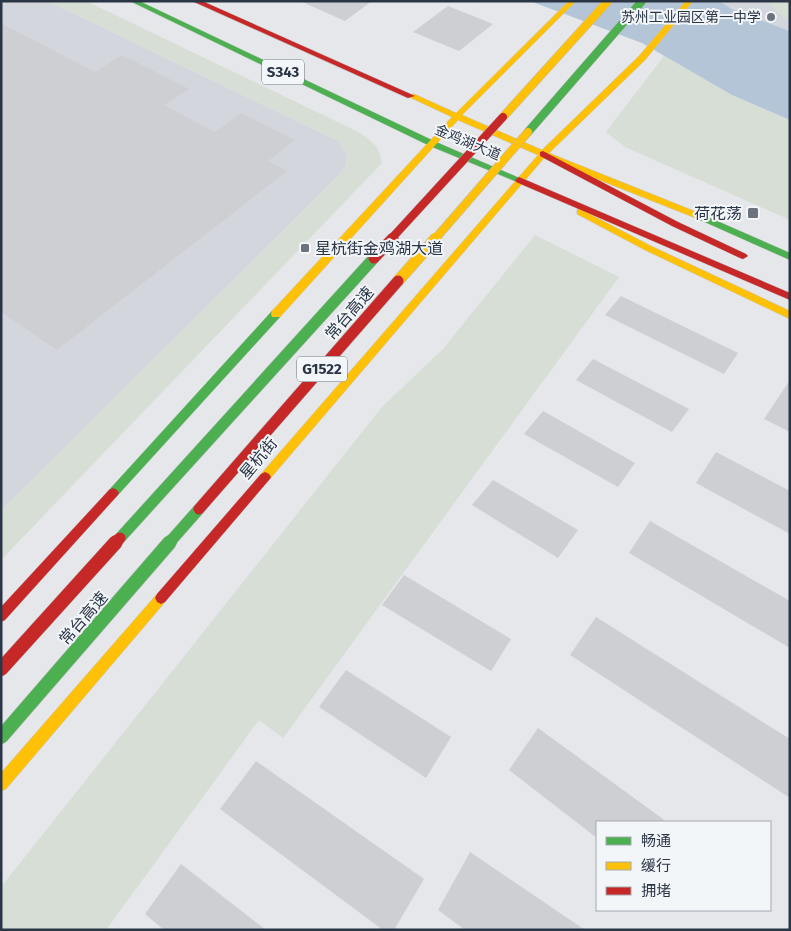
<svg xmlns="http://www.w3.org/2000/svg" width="791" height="931" font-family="'Fira Sans','Noto Sans SC',sans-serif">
	<rect width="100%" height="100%" fill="#e5e7ea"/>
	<g fill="#d3d7dd">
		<polygon points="1,1 48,1 338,141 347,155 346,165 340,174 1,511"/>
		<polygon points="719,1 790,1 790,31 732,9"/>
	</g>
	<g fill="#d6ded5">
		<path d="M48 1H86L350 128C366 136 380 144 382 163L1 560V511L340 174 346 165 347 155 338 141Z"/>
		<polygon points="768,1 790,1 790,21 778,13"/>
		<polygon points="664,56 732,95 790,120 790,220 625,147 606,132"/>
		<polygon points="535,235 619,277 283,738 259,720 106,930 1,930 1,887 382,407 443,349"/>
	</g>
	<polygon fill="#b3c5d6" points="530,1 719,1 732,9 790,31 790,120 732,95 642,43"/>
	<g fill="#cdcfd3">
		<polygon points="300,1 372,1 345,21"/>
		<polygon points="448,6 493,24 459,51 413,32"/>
		<polygon points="1,23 95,72 122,55 189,89 164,105 215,132 241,113 295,140 268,161 287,171 57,350 1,312"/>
		<polygon points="621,296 738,353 724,374 605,315"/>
		<polygon points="593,359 689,409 672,432 576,380"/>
		<polygon points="790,380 790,432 764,419"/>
		<polygon points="543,411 635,463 618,487 524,434"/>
		<polygon points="716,452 790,491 790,534 696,483"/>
		<polygon points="493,480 578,530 558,558 472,505"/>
		<polygon points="650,521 790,601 790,648 629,553"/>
		<polygon points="404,575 511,639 491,671 382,605"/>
		<polygon points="596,617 790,739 790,798 570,655"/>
		<polygon points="346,670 451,737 426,778 319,707"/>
		<polygon points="538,728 667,822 597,822 597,838 509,770"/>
		<polygon points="256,761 424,879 394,930 383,930 220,809"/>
		<polygon points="470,852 585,930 465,930 438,910"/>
		<polygon points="181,864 266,930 164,930 145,914"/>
	</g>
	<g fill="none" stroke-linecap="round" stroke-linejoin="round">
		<g stroke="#c3c5c8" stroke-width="1">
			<g id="fast">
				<polygon points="130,1 139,1 436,142 524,180 520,183 517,182 430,146"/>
				<polygon points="701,214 790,253 790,260 698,219 696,217"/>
				<polygon points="276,310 281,314 280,317 117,496 113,498 109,496 107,493 109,490 272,311"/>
			</g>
		</g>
		<g stroke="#c3c5c8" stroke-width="1">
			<g id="slow">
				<polygon points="569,1 576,1 462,115 542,150 639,56 686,1 693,1 645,60 549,153 704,215 704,219 698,219 544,158 269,480 261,480 259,477 261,474 538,155 458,120 280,317 272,317 271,314 272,311 452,117 407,96 414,94 456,113"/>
				<polygon points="580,209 651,246 790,311 790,319 645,250 577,214 577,210"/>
				<polygon points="161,592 165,594 167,598 165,602 6,789 1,791 1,773 157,594"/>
			</g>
		</g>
		<g stroke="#c3c5c8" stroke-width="1">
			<g id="jam">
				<polygon points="192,1 202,1 415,96 408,98"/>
				<polygon points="543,151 678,222 746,254 748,256 743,259 740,258 672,226 540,156 540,152"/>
				<polygon points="519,177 790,293 790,300 516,182 515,180"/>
				<polygon points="265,472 269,474 271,477 269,480 165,602 161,604 157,602 155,598 157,594 261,474"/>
				<polygon points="113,488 117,490 119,493 117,496 5,620 1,622 1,607 109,490"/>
			</g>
		</g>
		<use href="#fast" fill="#4caf50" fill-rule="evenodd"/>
		<use href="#slow" fill="#ffc107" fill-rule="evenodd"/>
		<use href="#jam" fill="#c62828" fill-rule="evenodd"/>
		<g stroke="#b7babf" stroke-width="9" stroke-linecap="butt">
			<polyline id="fast-bridge-far2" points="528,132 642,1"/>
		</g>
		<g stroke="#b7babf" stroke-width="12" stroke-linecap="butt">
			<g id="fast-bridge-far1">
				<polyline points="120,538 374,258"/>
				<polyline points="169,543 199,509"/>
			</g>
		</g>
		<g stroke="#b7babf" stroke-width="15" stroke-linecap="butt">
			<polyline id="fast-bridge" points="1,737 170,542"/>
		</g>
		<g stroke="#b7babf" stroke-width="9" stroke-linecap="butt">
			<g id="slow-bridge-far1">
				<polyline points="503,117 608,1"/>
				<polyline points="435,239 528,132"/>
			</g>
		</g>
		<g stroke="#b7babf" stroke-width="12" stroke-linecap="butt">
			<polyline id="slow-bridge" points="398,281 436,238"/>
		</g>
		<g stroke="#b7babf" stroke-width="9" stroke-linecap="butt">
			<polyline id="jam-bridge-far2" points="391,239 503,117"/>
		</g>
		<g stroke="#b7babf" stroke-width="12" stroke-linecap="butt">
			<g id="jam-bridge-far1">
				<polyline points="374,258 393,238"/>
				<polyline points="199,509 398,281"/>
				<polyline points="115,543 120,538"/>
			</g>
		</g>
		<g stroke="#b7babf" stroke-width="15" stroke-linecap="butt">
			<polyline id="jam-bridge" points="1,669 116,542"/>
		</g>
		<use href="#fast-bridge-far2" stroke="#4caf50" stroke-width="8"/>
		<use href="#fast-bridge-far1" stroke="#4caf50" stroke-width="11"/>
		<use href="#fast-bridge" stroke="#4caf50" stroke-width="14"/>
		<use href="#slow-bridge-far1" stroke="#ffc107" stroke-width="8"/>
		<use href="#slow-bridge" stroke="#ffc107" stroke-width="11"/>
		<use href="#jam-bridge-far2" stroke="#c62828" stroke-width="8"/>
		<use href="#jam-bridge-far1" stroke="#c62828" stroke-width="11"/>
		<use href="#jam-bridge" stroke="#c62828" stroke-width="14"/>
	</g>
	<g fill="#6b737f" stroke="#f3f6f9" stroke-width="2">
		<circle cx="771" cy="17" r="5"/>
		<rect x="747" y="207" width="12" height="12" rx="2.5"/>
		<rect x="300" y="243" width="10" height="10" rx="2.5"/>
	</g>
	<g text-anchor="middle" stroke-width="4" stroke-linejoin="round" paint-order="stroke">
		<g font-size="14" fill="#2a3546" stroke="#f3f6f9" text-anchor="end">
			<text x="761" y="22">苏州工业园区第一中学</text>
		</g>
		<g font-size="14" fill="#2a3546" stroke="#f3f6f9">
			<text transform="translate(468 142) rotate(23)" y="5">金鸡湖大道</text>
		</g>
		<g fill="#f3f6f9" stroke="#666f7c" stroke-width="1">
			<rect x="262" y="59.5" width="42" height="25" rx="4"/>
			<rect x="297" y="356.5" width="50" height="25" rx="4"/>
		</g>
		<g font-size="15" font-weight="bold" fill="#2a3546">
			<text x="283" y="77">S343</text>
			<text x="322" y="374">G1522</text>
		</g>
		<g font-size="16" fill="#2a3546" stroke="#f3f6f9" text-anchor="end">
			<text x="742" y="219">荷花荡</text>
			<text x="315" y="254" text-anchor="start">星杭街金鸡湖大道</text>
		</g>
		<g font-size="16" fill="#2a3546" stroke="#f3f6f9">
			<text transform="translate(349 313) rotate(-49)" y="6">常台高速</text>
			<text transform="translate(258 458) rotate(-50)" y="6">星杭街</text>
			<text transform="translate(83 618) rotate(-49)" y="6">常台高速</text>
		</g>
	</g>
	<rect width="791" height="931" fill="none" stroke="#2a3546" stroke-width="5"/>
	<rect x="596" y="821" width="175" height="90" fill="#f3f6f9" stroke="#a3a9b1"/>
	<rect x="606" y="837" width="25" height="8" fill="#4caf50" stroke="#a3a9b1"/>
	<text x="641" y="846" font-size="15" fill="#2a3546">畅通</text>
	<rect x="606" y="862" width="25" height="8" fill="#ffc107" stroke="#a3a9b1"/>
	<text x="641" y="871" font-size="15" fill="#2a3546">缓行</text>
	<rect x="606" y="887" width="25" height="8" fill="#c62828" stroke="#a3a9b1"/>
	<text x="641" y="896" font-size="15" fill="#2a3546">拥堵</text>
</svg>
